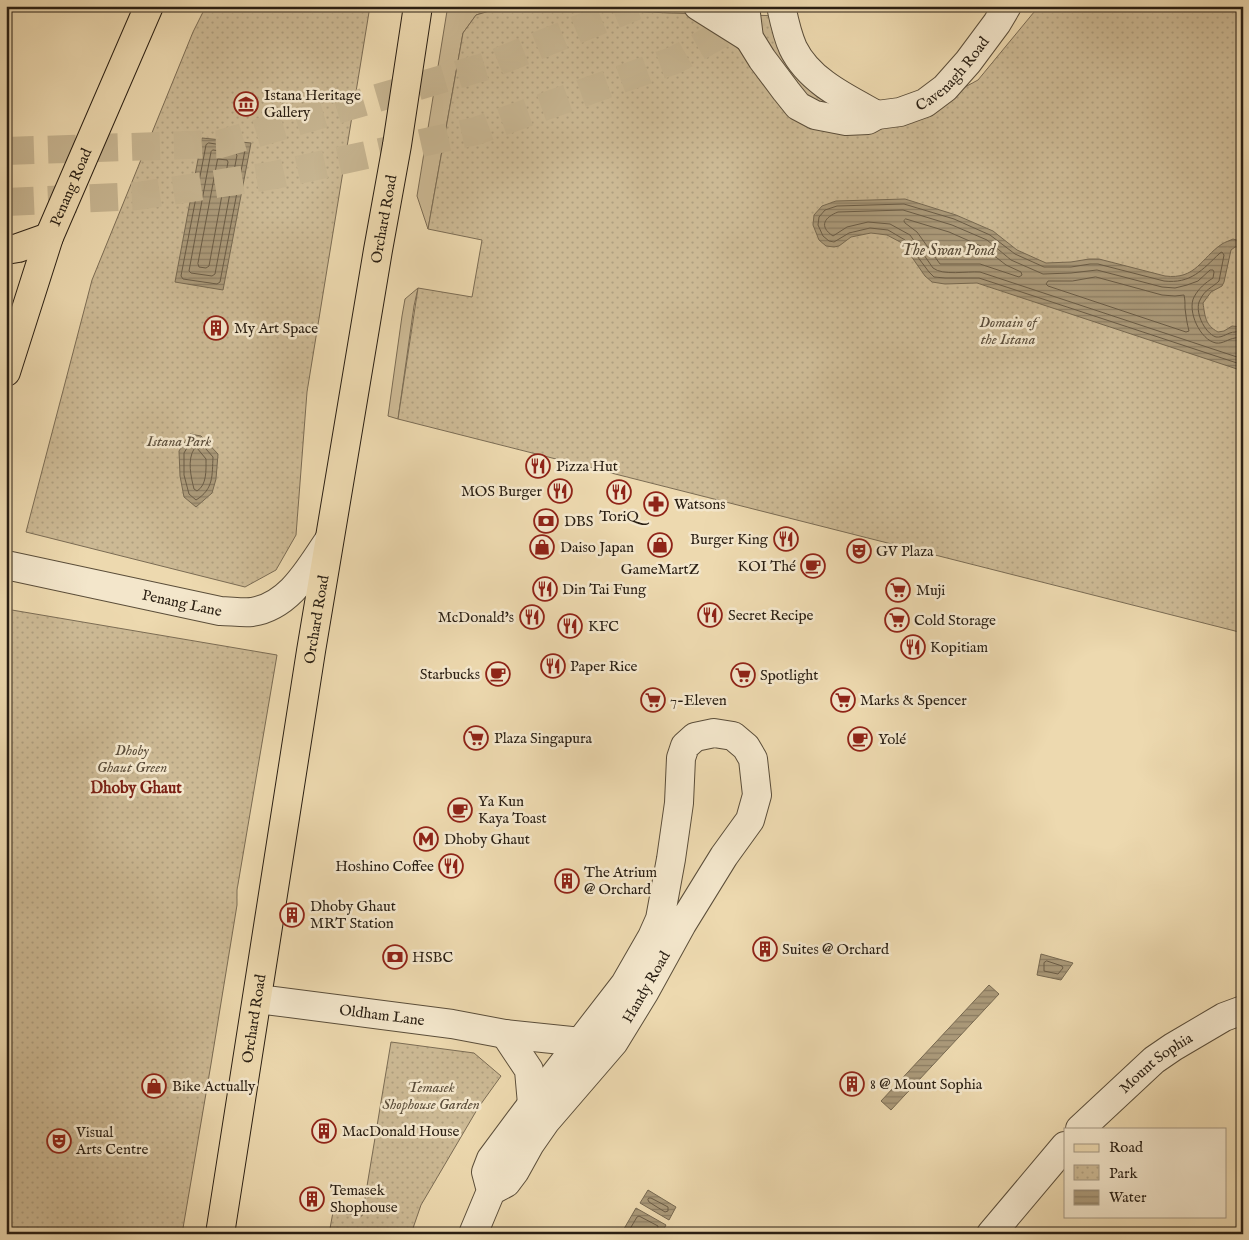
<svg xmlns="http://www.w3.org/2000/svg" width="1249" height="1240" font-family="'IM FELL English',serif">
	<defs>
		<pattern id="park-dots" width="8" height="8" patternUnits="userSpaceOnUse" patternTransform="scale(1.25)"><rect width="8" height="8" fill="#ccb994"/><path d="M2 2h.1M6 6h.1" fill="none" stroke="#af9f7f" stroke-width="1.8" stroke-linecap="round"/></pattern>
		<pattern id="water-rules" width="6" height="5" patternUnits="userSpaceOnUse" patternTransform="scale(1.25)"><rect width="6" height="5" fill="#ab9a7a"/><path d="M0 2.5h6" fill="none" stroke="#8b7d63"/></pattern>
	</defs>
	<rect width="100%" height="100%" fill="#edd9af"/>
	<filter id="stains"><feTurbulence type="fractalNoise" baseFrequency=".004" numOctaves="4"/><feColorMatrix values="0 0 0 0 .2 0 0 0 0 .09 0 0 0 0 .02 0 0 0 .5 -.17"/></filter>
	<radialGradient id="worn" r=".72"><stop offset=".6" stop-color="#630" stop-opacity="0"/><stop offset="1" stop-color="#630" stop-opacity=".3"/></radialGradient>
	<g fill="#ccb994" stroke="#7b6c54">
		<polygon points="450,6 496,6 496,9 476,15 463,33 428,229 417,196 447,11"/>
		<polygon points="418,288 414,306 398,419 388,416 402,316 405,299"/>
	</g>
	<g fill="url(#park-dots)" stroke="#7b6c54">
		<polygon points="206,6 370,6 307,392 296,535 276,570 245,587 26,532 92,280 193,32"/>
		<polygon points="506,6 528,6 669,13 784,16 811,80 913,115 978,80 1039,6 1243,6 1243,633 398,419 418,288 472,297 482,240 428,229 463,33 476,15"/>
		<polygon points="6,609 277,655 237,890 237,905 211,1064 182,1234 6,1234"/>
		<polygon points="391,1042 474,1053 501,1076 478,1108 421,1205 411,1234 329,1234 333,1212 362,1216"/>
	</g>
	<g fill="url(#water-rules)" stroke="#776951">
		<polygon points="202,138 251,143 223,290 175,282"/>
		<path d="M905 199 956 215 993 231 1017 250 1046 263 1071 262 1089 259H1099L1165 276C1196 280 1201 258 1222 244 1225 242 1229 241 1233 239L1243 242V247H1235L1231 250 1224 282 1222 286 1211 292 1203 303C1205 316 1205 325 1218 332L1224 331 1232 326 1243 327V371L977 283 945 284 932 282 925 276 902 243 887 235 871 233 851 237 839 246 834 247 826 246 819 240 813 225 814 215 822 206 836 201Z"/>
		<polygon points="190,434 201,436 218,454 216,479 212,493 196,507 184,497 180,476 179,451"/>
		<polygon points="1041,954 1073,963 1061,980 1037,975"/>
		<polygon points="989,985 999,994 891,1110 881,1101"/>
		<polygon points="648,1190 676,1207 669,1220 640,1203"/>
		<polygon points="636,1208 666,1225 661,1234 621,1234"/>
	</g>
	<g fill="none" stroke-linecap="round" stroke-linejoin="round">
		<g stroke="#6a5c46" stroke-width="1">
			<polygon points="209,143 243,148 245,150 220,282 217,284 183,279 181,276 206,145"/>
			<polygon points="213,150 235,153 237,155 215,274 212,276 191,273 189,271 211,152"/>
			<polygon points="218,159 227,160 228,162 209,266 206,268 199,267 198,264"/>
			<polygon points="906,219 949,232 983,247 1006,265 1021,272 1022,275 1019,277 980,264 940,264 917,232 905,223 904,221"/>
			<path d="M1096 277 1162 295 1175 296 1184 295C1185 299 1185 303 1185 308 1186 316 1187 324 1189 331L1186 332 1048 286 1046 284 1048 281H1072Z"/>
			<path d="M1243 332C1240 332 1237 331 1235 332 1228 332 1223 338 1216 337 1204 333 1194 310 1200 300 1205 289 1212 288 1219 281L1224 255 1222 252 1220 253C1202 270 1191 284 1164 281L1098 264H1090L1071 267H1044L1015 254 990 235 954 219 904 204 837 206 825 210 819 217 818 225 823 236 829 241 834 242 849 233 870 228 888 230 905 240 929 272 934 277 945 278H979L1243 365"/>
			<path d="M1243 338C1240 338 1237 337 1235 338 1228 339 1223 344 1216 343 1200 340 1187 311 1194 297 1199 288 1205 283 1213 278L1214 272 1213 270H1210L1198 281 1187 285 1175 288 1162 287 1097 270 1071 273 1043 274 1011 260 987 240 952 225 903 210 838 212C825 217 818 226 833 236L847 227 868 222 890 224 910 235 933 268C943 276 967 271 980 272L1243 359"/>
			<path d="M194 440 199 441 213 457C212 475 214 489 196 500L189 494 184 475V453L191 441Z"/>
			<path d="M197 448 206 459C206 470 207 485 197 491L194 489C191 477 187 460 194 449Z"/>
			<polygon points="1047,961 1062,966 1063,968 1058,974 1044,971 1044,963"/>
			<polygon points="649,1198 651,1198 668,1207 668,1211 665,1212 649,1202 648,1200"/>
			<polyline points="627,1234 637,1217 639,1216 658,1226 657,1234"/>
		</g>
		<g stroke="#c6b490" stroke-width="28" stroke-dasharray="28 14" stroke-linecap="butt">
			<polyline points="6,151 220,144 487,66 636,6"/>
			<polyline points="6,202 138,196 275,175 476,131 675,60 771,6"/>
		</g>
		<g stroke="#5b4e3a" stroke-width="30">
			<g id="minor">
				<polyline points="698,6 749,38"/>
				<path id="s1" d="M745 6 749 38 762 59 786 91 798 106 815 115 846 121 868 120 877 115 900 112 925 103 945 88 968 62 997 23 1007 6"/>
				<path d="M781 6C784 20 787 35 793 48 809 81 846 98 877 115"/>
				<path id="s2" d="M6 565 220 611C230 611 242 613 252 612 290 606 309 569 329 540"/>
				<path id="s3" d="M258 999 452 1024 505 1034 581 1042H596"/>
				<polyline points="505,1034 529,1070 532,1104"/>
				<path id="s4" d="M1080 1129 1154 1060 1173 1047 1224 1017 1243 1010"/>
				<polyline points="473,1234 491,1191 486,1172 491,1159 526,1112 625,984 652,937 660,919 671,859 679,803 681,758 685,746 695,737 714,733 733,736 746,747 753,759 757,795 750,820 724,856 682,924 644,993 614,1042 546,1121 530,1144 515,1171 506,1183 491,1191"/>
				<polyline points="991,1234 1065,1146"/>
			</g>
		</g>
		<g stroke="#2a1f13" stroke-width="30">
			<g id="major">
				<polyline points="6,250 18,248 49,237"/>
				<path id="s5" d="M6 372 49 237 149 6"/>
				<path id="s6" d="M220 1234 311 651 378 250 397 145 418 6"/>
			</g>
		</g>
		<use href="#minor" stroke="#f3e6cb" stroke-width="28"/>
		<use href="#major" stroke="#edd9af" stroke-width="28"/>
	</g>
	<defs>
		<g id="museum-ring" transform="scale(1.25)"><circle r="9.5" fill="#f3e6cb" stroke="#8f2418" stroke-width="1.5"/><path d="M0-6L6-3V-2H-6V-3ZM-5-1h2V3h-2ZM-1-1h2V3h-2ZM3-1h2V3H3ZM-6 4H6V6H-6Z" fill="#8f2418"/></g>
		<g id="building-ring" transform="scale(1.25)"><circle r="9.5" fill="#f3e6cb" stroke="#8f2418" stroke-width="1.5"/><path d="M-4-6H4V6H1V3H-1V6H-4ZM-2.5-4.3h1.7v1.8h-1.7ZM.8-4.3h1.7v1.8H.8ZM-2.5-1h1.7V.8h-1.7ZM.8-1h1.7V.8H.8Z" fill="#8f2418"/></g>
		<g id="restaurant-ring" transform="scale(1.25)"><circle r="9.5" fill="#f3e6cb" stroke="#8f2418" stroke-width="1.5"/><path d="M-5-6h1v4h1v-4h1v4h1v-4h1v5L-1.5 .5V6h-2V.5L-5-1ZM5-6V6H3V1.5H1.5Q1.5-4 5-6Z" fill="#8f2418"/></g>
		<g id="pharmacy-ring" transform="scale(1.25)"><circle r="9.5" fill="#f3e6cb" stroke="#8f2418" stroke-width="1.5"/><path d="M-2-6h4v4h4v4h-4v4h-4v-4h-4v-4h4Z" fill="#8f2418"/></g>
		<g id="bank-ring" transform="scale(1.25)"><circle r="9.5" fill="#f3e6cb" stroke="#8f2418" stroke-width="1.5"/><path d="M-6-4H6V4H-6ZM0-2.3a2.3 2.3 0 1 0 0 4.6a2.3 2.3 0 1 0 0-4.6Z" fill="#8f2418"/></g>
		<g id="shop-ring" transform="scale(1.25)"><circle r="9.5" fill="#f3e6cb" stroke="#8f2418" stroke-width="1.5"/><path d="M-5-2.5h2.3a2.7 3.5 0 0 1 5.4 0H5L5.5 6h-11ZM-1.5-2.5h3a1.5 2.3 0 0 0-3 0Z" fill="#8f2418"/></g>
		<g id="theatre-ring" transform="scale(1.25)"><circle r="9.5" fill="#f3e6cb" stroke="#8f2418" stroke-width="1.5"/><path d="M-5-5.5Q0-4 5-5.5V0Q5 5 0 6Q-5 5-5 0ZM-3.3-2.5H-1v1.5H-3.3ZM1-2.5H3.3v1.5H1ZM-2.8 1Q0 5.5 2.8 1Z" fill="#8f2418"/></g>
		<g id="cafe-ring" transform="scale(1.25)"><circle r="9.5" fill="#f3e6cb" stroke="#8f2418" stroke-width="1.5"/><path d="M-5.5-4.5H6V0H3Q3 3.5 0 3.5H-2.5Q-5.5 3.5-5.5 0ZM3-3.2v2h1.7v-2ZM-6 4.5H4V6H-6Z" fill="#8f2418"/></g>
		<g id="supermarket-ring" transform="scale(1.25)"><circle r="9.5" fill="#f3e6cb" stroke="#8f2418" stroke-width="1.5"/><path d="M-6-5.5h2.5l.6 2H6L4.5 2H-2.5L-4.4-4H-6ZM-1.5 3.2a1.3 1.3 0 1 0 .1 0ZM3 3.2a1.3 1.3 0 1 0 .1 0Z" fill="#8f2418"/></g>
		<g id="metro-ring" transform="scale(1.25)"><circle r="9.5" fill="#f3e6cb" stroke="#8f2418" stroke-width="1.5"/><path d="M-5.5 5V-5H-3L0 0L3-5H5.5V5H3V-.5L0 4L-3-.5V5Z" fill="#8f2418"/></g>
	</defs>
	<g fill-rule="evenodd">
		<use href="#museum-ring" x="246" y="104"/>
		<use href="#building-ring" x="216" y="328"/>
		<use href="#restaurant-ring" x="538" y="466"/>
		<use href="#restaurant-ring" x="560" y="491"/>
		<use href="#restaurant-ring" x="619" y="492"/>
		<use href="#pharmacy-ring" x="656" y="504"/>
		<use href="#bank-ring" x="546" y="521"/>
		<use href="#restaurant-ring" x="786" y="539"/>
		<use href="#shop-ring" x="660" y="545"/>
		<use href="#shop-ring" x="542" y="547"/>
		<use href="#theatre-ring" x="859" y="551"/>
		<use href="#cafe-ring" x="813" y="566"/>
		<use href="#restaurant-ring" x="545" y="589"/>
		<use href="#supermarket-ring" x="898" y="590"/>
		<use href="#restaurant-ring" x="710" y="615"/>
		<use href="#restaurant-ring" x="532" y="617"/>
		<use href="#supermarket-ring" x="897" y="620"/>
		<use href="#restaurant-ring" x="570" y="626"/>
		<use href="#restaurant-ring" x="913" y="647"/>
		<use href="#restaurant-ring" x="553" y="666"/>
		<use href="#cafe-ring" x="498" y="674"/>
		<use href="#supermarket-ring" x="743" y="675"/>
		<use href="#supermarket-ring" x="653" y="700"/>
		<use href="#supermarket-ring" x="843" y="700"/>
		<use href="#supermarket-ring" x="476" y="738"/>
		<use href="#cafe-ring" x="860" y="739"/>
		<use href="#cafe-ring" x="460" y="810"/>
		<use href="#metro-ring" x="426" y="839"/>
		<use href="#restaurant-ring" x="451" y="866"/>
		<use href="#building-ring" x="567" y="881"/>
		<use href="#building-ring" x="292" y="915"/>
		<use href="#building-ring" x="765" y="949"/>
		<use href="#bank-ring" x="395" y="957"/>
		<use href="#building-ring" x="852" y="1084"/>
		<use href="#shop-ring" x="154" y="1086"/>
		<use href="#building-ring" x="324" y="1131"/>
		<use href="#theatre-ring" x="59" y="1141"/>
		<use href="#building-ring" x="312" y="1199"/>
	</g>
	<g text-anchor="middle" stroke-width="5" stroke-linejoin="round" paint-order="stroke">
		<g font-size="15" fill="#2a1f13" stroke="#f3e6cb">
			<text dy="5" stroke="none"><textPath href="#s1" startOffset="289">Cavenagh Road</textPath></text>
			<text dy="5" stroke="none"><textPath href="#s5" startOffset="196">Penang Road</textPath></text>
			<text dy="5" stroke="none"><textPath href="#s6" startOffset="1028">Orchard Road</textPath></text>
			<text dy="5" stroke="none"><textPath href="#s2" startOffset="180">Penang Lane</textPath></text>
			<text dy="5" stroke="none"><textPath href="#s6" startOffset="622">Orchard Road</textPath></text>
			<text transform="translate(646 987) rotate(-60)" y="5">Handy Road</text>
			<text dy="5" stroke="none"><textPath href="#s3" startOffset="125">Oldham Lane</textPath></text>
			<text dy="5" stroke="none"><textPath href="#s6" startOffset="218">Orchard Road</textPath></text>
			<text dy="5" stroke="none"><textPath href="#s4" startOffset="101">Mount Sophia</textPath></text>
		</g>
		<g font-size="15" fill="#2a1f13" stroke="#f3e6cb" text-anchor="start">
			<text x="264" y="100">Istana Heritage<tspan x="264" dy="17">Gallery</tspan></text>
			<text x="234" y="333">My Art Space</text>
			<text x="556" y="471">Pizza Hut</text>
			<text x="542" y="496" text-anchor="end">MOS Burger</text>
			<text x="674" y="509">Watsons</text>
			<text x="619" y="521" text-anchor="middle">ToriQ</text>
			<text x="564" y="526">DBS</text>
			<text x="768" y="544" text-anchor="end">Burger King</text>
			<text x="560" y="552">Daiso Japan</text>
			<text x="876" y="556">GV Plaza</text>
			<text x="796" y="571" text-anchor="end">KOI Thé</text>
			<text x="660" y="574" text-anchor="middle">GameMartZ</text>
			<text x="562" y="594">Din Tai Fung</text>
			<text x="916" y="595">Muji</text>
			<text x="728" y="620">Secret Recipe</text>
			<text x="514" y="622" text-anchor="end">McDonald's</text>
			<text x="914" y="625">Cold Storage</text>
			<text x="588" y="631">KFC</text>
			<text x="930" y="652">Kopitiam</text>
			<text x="570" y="671">Paper Rice</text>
			<text x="480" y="679" text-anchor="end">Starbucks</text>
			<text x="760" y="680">Spotlight</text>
			<text x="670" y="705">7-Eleven</text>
			<text x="860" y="705">Marks &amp; Spencer</text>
			<text x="494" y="743">Plaza Singapura</text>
			<text x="878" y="744">Yolé</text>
			<text x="478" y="806">Ya Kun<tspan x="478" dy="17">Kaya Toast</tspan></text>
			<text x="444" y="844">Dhoby Ghaut</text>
			<text x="434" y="871" text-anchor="end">Hoshino Coffee</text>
			<text x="584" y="877">The Atrium<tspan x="584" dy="17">@ Orchard</tspan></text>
			<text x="310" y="911">Dhoby Ghaut<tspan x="310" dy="17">MRT Station</tspan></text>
			<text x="782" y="954">Suites @ Orchard</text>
			<text x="412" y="962">HSBC</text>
			<text x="870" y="1089">8 @ Mount Sophia</text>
			<text x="172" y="1091">Bike Actually</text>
			<text x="342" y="1136">MacDonald House</text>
			<text x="76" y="1137">Visual<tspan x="76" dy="17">Arts Centre</tspan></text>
			<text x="330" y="1195">Temasek<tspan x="330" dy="17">Shophouse</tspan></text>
		</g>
		<g font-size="15" font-style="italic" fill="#5b4d3a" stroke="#f3e6cb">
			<text x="1008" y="327">Domain of<tspan x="1008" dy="17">the Istana</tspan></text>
			<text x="179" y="446">Istana Park</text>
			<text x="132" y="755">Dhoby<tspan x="132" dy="17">Ghaut Green</tspan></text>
			<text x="431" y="1092">Temasek<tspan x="431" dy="17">Shophouse Garden</tspan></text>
		</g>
		<g font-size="16" font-style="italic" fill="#574a37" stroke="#f3e6cb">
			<text x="948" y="255">The Swan Pond</text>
		</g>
		<g font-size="16" font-weight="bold" fill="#7a1f14" stroke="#f3e6cb">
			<text x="136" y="793">Dhoby Ghaut</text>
		</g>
	</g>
	<rect width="1249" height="1240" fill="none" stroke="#edd9af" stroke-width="25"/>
	<rect x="8" y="8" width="1234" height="1225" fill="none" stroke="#2a1f13" stroke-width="2.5"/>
	<rect x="12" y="12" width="1224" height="1215" fill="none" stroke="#2a1f13"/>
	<rect x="1064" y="1128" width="162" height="90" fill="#f3e6cb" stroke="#a39681"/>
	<rect x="1074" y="1144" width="25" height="8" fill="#edd9af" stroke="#a39681"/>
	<text x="1109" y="1152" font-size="15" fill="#2a1f13">Road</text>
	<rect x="1074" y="1165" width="25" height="15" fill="url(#park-dots)" stroke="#a39681"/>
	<text x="1109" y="1178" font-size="15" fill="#2a1f13">Park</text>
	<rect x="1074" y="1190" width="25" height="15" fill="url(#water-rules)" stroke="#a39681"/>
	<text x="1109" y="1202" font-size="15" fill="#2a1f13">Water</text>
	<rect width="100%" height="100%" filter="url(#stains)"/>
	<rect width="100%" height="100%" fill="url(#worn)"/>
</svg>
